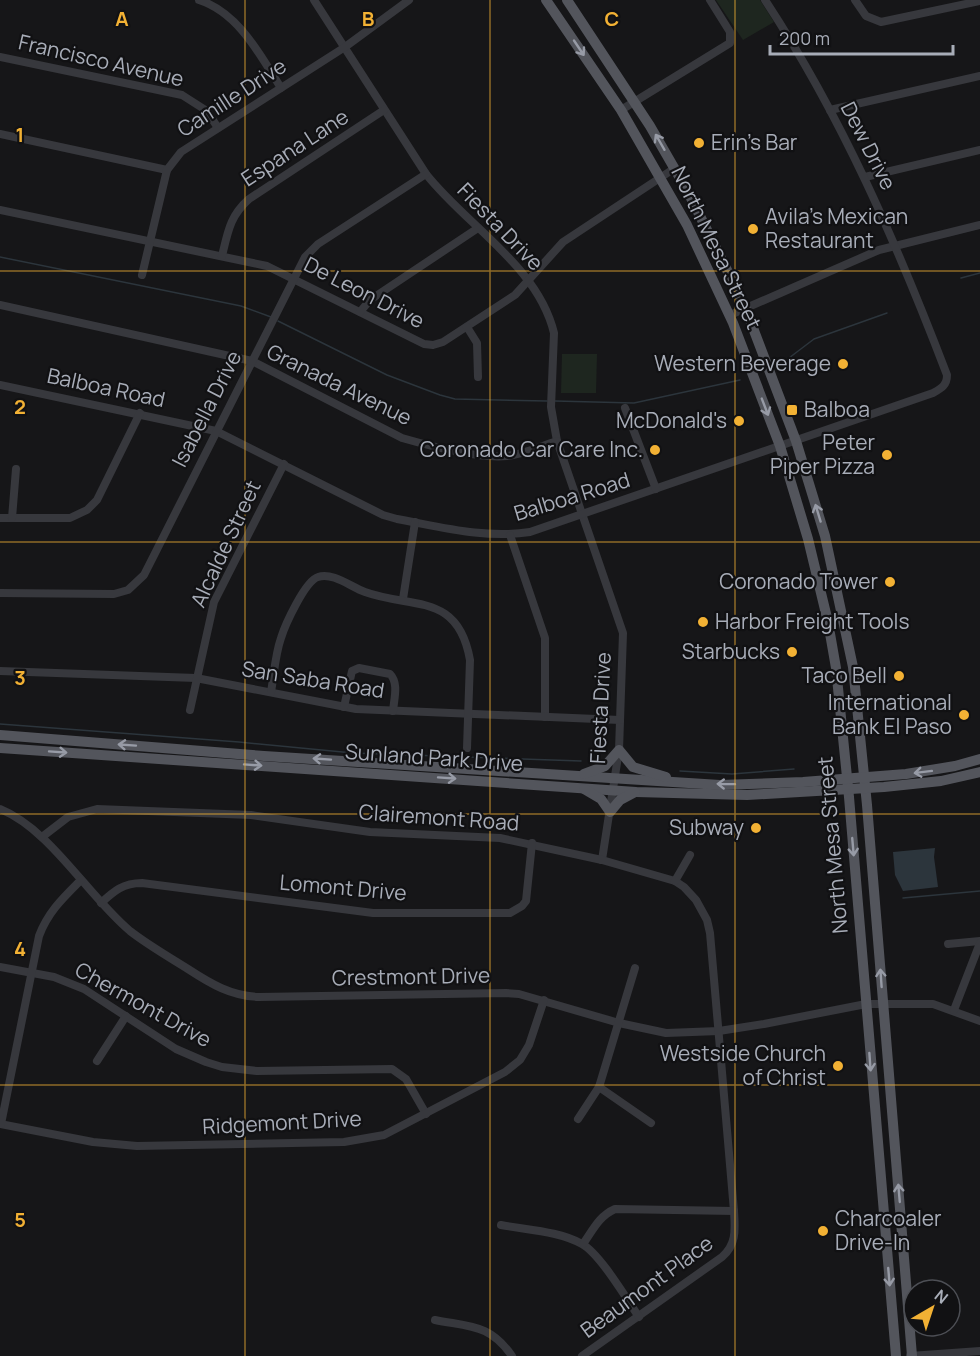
<svg xmlns="http://www.w3.org/2000/svg" width="980" height="1356" font-family="Manrope,sans-serif">
	<rect width="100%" height="100%" fill="#161618"/>
	<g fill="#1e261f">
		<polygon points="716,0 760,0 774,22 743,40"/>
		<polygon points="562,354 597,354 596,393 561,393"/>
	</g>
	<polygon fill="#2c353c" points="935,848 934,857 938,887 903,891 895,875 893,852"/>
	<g fill="none" stroke-linecap="round" stroke-linejoin="round">
		<g stroke="#2c353c" stroke-width="1.5">
			<polyline points="0,257 241,306 271,317"/>
			<polyline points="961,278 980,273"/>
			<polyline points="278,321 387,375 440,395 455,399 547,401"/>
			<polyline points="785,361 814,339 887,313"/>
			<polyline points="555,401 634,403 740,380"/>
			<polyline points="0,724 239,742 353,753 581,761"/>
			<polyline points="680,771 732,774 794,769"/>
			<polyline points="903,898 980,891"/>
		</g>
		<g stroke="#37383d" stroke-width="8">
			<path d="M199 0C239 13 260 55 281 88"/>
			<path d="M314 0 426 174C467 226 538 266 554 333L551 407 557 441 623 633 619 750 602 860"/>
			<polyline points="855,0 866,16 881,22 980,1"/>
			<polyline points="0,57 182,95 207,111 218,128"/>
			<polyline points="621,110 730,43 730,32 710,0"/>
			<polyline points="830,110 980,76"/>
			<polyline points="0,134 167,170"/>
			<polyline points="865,177 980,150"/>
			<polyline points="0,210 267,266 424,344 433,345 443,342 515,295 563,242 675,168"/>
			<path d="M222 256C228 231 230 216 249 199L384 110"/>
			<polyline points="142,275 167,170 181,152 345,47 409,0"/>
			<path d="M0 305 252 361 402 438C430 446 479 459 507 456 524 454 541 446 557 441"/>
			<polyline points="360,312 370,300 478,228"/>
			<polyline points="730,315 879,250 980,225"/>
			<polyline points="467,327 477,343 478,377"/>
			<path d="M0 385 216 431 383 515 397 519C441 527 485 539 530 532L933 393C942 388 947 385 947 375 897 244 842 117 765 0"/>
			<polyline points="625,408 656,489"/>
			<polyline points="0,518 70,518 87,510 97,500 140,413"/>
			<polyline points="12,518 16,469"/>
			<polyline points="510,535 545,638 545,717"/>
			<polyline points="0,593 114,594 128,590 144,575 305,257 318,244 426,174"/>
			<polyline points="403,599 415,522"/>
			<polyline points="0,671 196,678 356,709 620,720"/>
			<path d="M271 692C274 675 275 655 281 638 285 625 305 581 318 577 333 572 351 587 365 592 412 609 458 592 470 660L467 748"/>
			<path d="M344 707 352 671 359 668 390 674C399 683 394 699 393 711"/>
			<polyline points="190,710 214,602 284,464"/>
			<path d="M0 809C50 829 88 896 130 931 148 945 169 957 188 969 211 984 231 996 259 997L506 993 519 994 619 1023 666 1033 719 1031 764 1024 866 1004H933L980 1021"/>
			<path d="M42 837 68 817 97 809 251 815 370 832 500 838 602 860 675 881 684 887 696 900 707 920 710 933 734 1211C735 1229 737 1244 722 1257L582 1356"/>
			<polyline points="675,881 690,855"/>
			<path d="M101 903C114 891 123 883 142 883L373 913H510L522 906 526 901 532 843"/>
			<polyline points="948,944 980,941"/>
			<polyline points="0,967 54,977 84,989 176,1049 206,1062 222,1067 257,1071 392,1069 406,1079 426,1114"/>
			<polyline points="954,1010 980,943"/>
			<polyline points="97,1061 126,1016"/>
			<polyline points="599,1087 651,1123"/>
			<polyline points="578,1119 599,1087 635,968"/>
			<polyline points="0,1124 93,1142 137,1146 344,1142 384,1135 505,1072 520,1060 529,1045 544,1000"/>
			<path d="M1 1124 39 936C48 912 63 898 81 880"/>
			<path d="M501 1225C527 1230 559 1231 582 1244 600 1254 626 1298 639 1317"/>
			<path d="M583 1244C593 1230 599 1216 615 1209L734 1211"/>
			<path d="M435 1320C470 1327 490 1324 512 1356"/>
			<polyline points="910,1356 980,1351"/>
		</g>
		<g stroke="#53555c" stroke-width="10">
			<polyline points="546,0 621,110 687,225 733,323 780,446 808,539 828,622 836,668 849,797 896,1356"/>
			<polyline points="567,0 650,126 688,192 725,266 745,307 796,441 825,536 853,667 867,805 912,1356"/>
			<polyline points="0,735 264,756 720,785 803,782 906,774 955,766 980,759"/>
			<polyline points="0,748 636,792 747,795 884,787 941,781 980,772"/>
			<polyline points="584,774 605,766 619,750 633,767 666,777"/>
			<polyline points="584,789 601,799 610,812 620,800 635,792"/>
		</g>
	</g>
	<defs><path id="oneway-shaft" d="M-6 0H5M1.5-3L5.5 0L1.5 3" fill="none" stroke-width="1.6" stroke-linecap="round" stroke-linejoin="round" transform="scale(1.5)"/></defs>
	<g stroke="#979ba6">
		<use href="#oneway-shaft" transform="translate(579 48) rotate(56)"/>
		<use href="#oneway-shaft" transform="translate(660 142) rotate(-120)"/>
		<use href="#oneway-shaft" transform="translate(765 407) rotate(69)"/>
		<use href="#oneway-shaft" transform="translate(818 513) rotate(-107)"/>
		<use href="#oneway-shaft" transform="translate(127 745) rotate(-176)"/>
		<use href="#oneway-shaft" transform="translate(58 752) rotate(4)"/>
		<use href="#oneway-shaft" transform="translate(322 759) rotate(-176)"/>
		<use href="#oneway-shaft" transform="translate(253 765) rotate(4)"/>
		<use href="#oneway-shaft" transform="translate(923 772) rotate(173)"/>
		<use href="#oneway-shaft" transform="translate(447 778) rotate(4)"/>
		<use href="#oneway-shaft" transform="translate(726 784) rotate(-179)"/>
		<use href="#oneway-shaft" transform="translate(853 847) rotate(85)"/>
		<use href="#oneway-shaft" transform="translate(881 978) rotate(-94)"/>
		<use href="#oneway-shaft" transform="translate(870 1062) rotate(86)"/>
		<use href="#oneway-shaft" transform="translate(899 1193) rotate(-95)"/>
		<use href="#oneway-shaft" transform="translate(889 1277) rotate(85)"/>
	</g>
	<path fill="none" stroke="#f2b134" stroke-width="1.5" stroke-opacity="0.55" d="M245 0V1356M490 0V1356M735 0V1356M0 271H980M0 542H980M0 814H980M0 1085H980"/>
	<g fill="#f2b134" stroke="#111113" stroke-width="2">
		<circle cx="699" cy="143" r="6"/>
		<circle cx="753" cy="229" r="6"/>
		<circle cx="843" cy="364" r="6"/>
		<rect x="786" y="404" width="12" height="12" rx="3"/>
		<circle cx="739" cy="421" r="6"/>
		<circle cx="655" cy="450" r="6"/>
		<circle cx="887" cy="455" r="6"/>
		<circle cx="890" cy="582" r="6"/>
		<circle cx="703" cy="622" r="6"/>
		<circle cx="792" cy="652" r="6"/>
		<circle cx="899" cy="676" r="6"/>
		<circle cx="964" cy="715" r="6"/>
		<circle cx="756" cy="828" r="6"/>
		<circle cx="838" cy="1066" r="6"/>
		<circle cx="823" cy="1231" r="6"/>
	</g>
	<g text-anchor="middle" stroke-width="4.5" stroke-linejoin="round" paint-order="stroke">
		<g font-size="21" fill="#a8adb8" stroke="#111113">
			<text transform="translate(101 61) rotate(13)" y="7">Francisco Avenue</text>
			<text transform="translate(232 98) rotate(-33)" y="7">Camille Drive</text>
			<text transform="translate(868 146) rotate(63)" y="7">Dew Drive</text>
			<text transform="translate(295 148) rotate(-33)" y="7">Espana Lane</text>
			<text transform="translate(500 227) rotate(46)" y="7">Fiesta Drive</text>
			<text transform="translate(716 248) rotate(64)" y="7">North Mesa Street</text>
			<text transform="translate(364 293) rotate(27)" y="7">De Leon Drive</text>
			<text transform="translate(339 385) rotate(26)" y="7">Granada Avenue</text>
			<text transform="translate(106 388) rotate(12)" y="7">Balboa Road</text>
			<text transform="translate(207 409) rotate(-63)" y="7">Isabella Drive</text>
			<text transform="translate(572 497) rotate(-17)" y="7">Balboa Road</text>
			<text transform="translate(226 544) rotate(-65)" y="7">Alcalde Street</text>
			<text transform="translate(313 680) rotate(9)" y="7">San Saba Road</text>
			<text transform="translate(601 708) rotate(-87)" y="7">Fiesta Drive</text>
			<text transform="translate(434 758) rotate(4)" y="7">Sunland Park Drive</text>
			<text transform="translate(439 818) rotate(4)" y="7">Clairemont Road</text>
			<text transform="translate(833 845) rotate(-95)" y="7">North Mesa Street</text>
			<text transform="translate(343 888) rotate(5)" y="7">Lomont Drive</text>
			<text transform="translate(411 977) rotate(-1)" y="7">Crestmont Drive</text>
			<text transform="translate(143 1005) rotate(29)" y="7">Chermont Drive</text>
			<text transform="translate(282 1123) rotate(-3)" y="7">Ridgemont Drive</text>
			<text transform="translate(647 1287) rotate(-36)" y="7">Beaumont Place</text>
		</g>
		<g font-size="21" fill="#a8adb8" stroke="#111113" text-anchor="end">
			<text x="711" y="150" text-anchor="start">Erin's Bar</text>
			<text x="765" y="224" text-anchor="start">Avila's Mexican<tspan x="765" dy="24">Restaurant</tspan></text>
			<text x="831" y="371">Western Beverage</text>
			<text x="804" y="417" text-anchor="start">Balboa</text>
			<text x="727" y="428">McDonald's</text>
			<text x="875" y="450">Peter<tspan x="875" dy="24">Piper Pizza</tspan></text>
			<text x="643" y="457">Coronado Car Care Inc.</text>
			<text x="878" y="589">Coronado Tower</text>
			<text x="715" y="629" text-anchor="start">Harbor Freight Tools</text>
			<text x="780" y="659">Starbucks</text>
			<text x="887" y="683">Taco Bell</text>
			<text x="952" y="710">International<tspan x="952" dy="24">Bank El Paso</tspan></text>
			<text x="744" y="835">Subway</text>
			<text x="826" y="1061">Westside Church<tspan x="826" dy="24">of Christ</tspan></text>
			<text x="835" y="1226" text-anchor="start">Charcoaler<tspan x="835" dy="24">Drive-In</tspan></text>
		</g>
	</g>
	<g font-size="20" text-anchor="middle" font-weight="bold" fill="#f2b134" stroke="#111113" stroke-width="4.5" stroke-linejoin="round" paint-order="stroke">
		<text x="122" y="26">A</text>
		<text x="368" y="26">B</text>
		<text x="612" y="26">C</text>
		<text x="20" y="142">1</text>
		<text x="20" y="414">2</text>
		<text x="20" y="685">3</text>
		<text x="20" y="956">4</text>
		<text x="20" y="1227">5</text>
	</g>
	<g transform="translate(932 1308) rotate(39)"><circle r="28" fill="#111113" stroke="#4d4f55" stroke-width="1.5"/>
	<path d="M0-4.5L10 22L0 15L-10 22Z" fill="#f2b134"/>
	<text y="-9" font-size="16" font-weight="bold" text-anchor="middle" fill="#a8adb8">N</text>
	</g>
	<path d="M770 45v9h183v-9" fill="none" stroke="#a8adb8" stroke-width="3"/>
	<text x="779" y="45" font-size="18" fill="#a8adb8" stroke="#111113" stroke-width="4.5" paint-order="stroke">200 m</text>
</svg>
